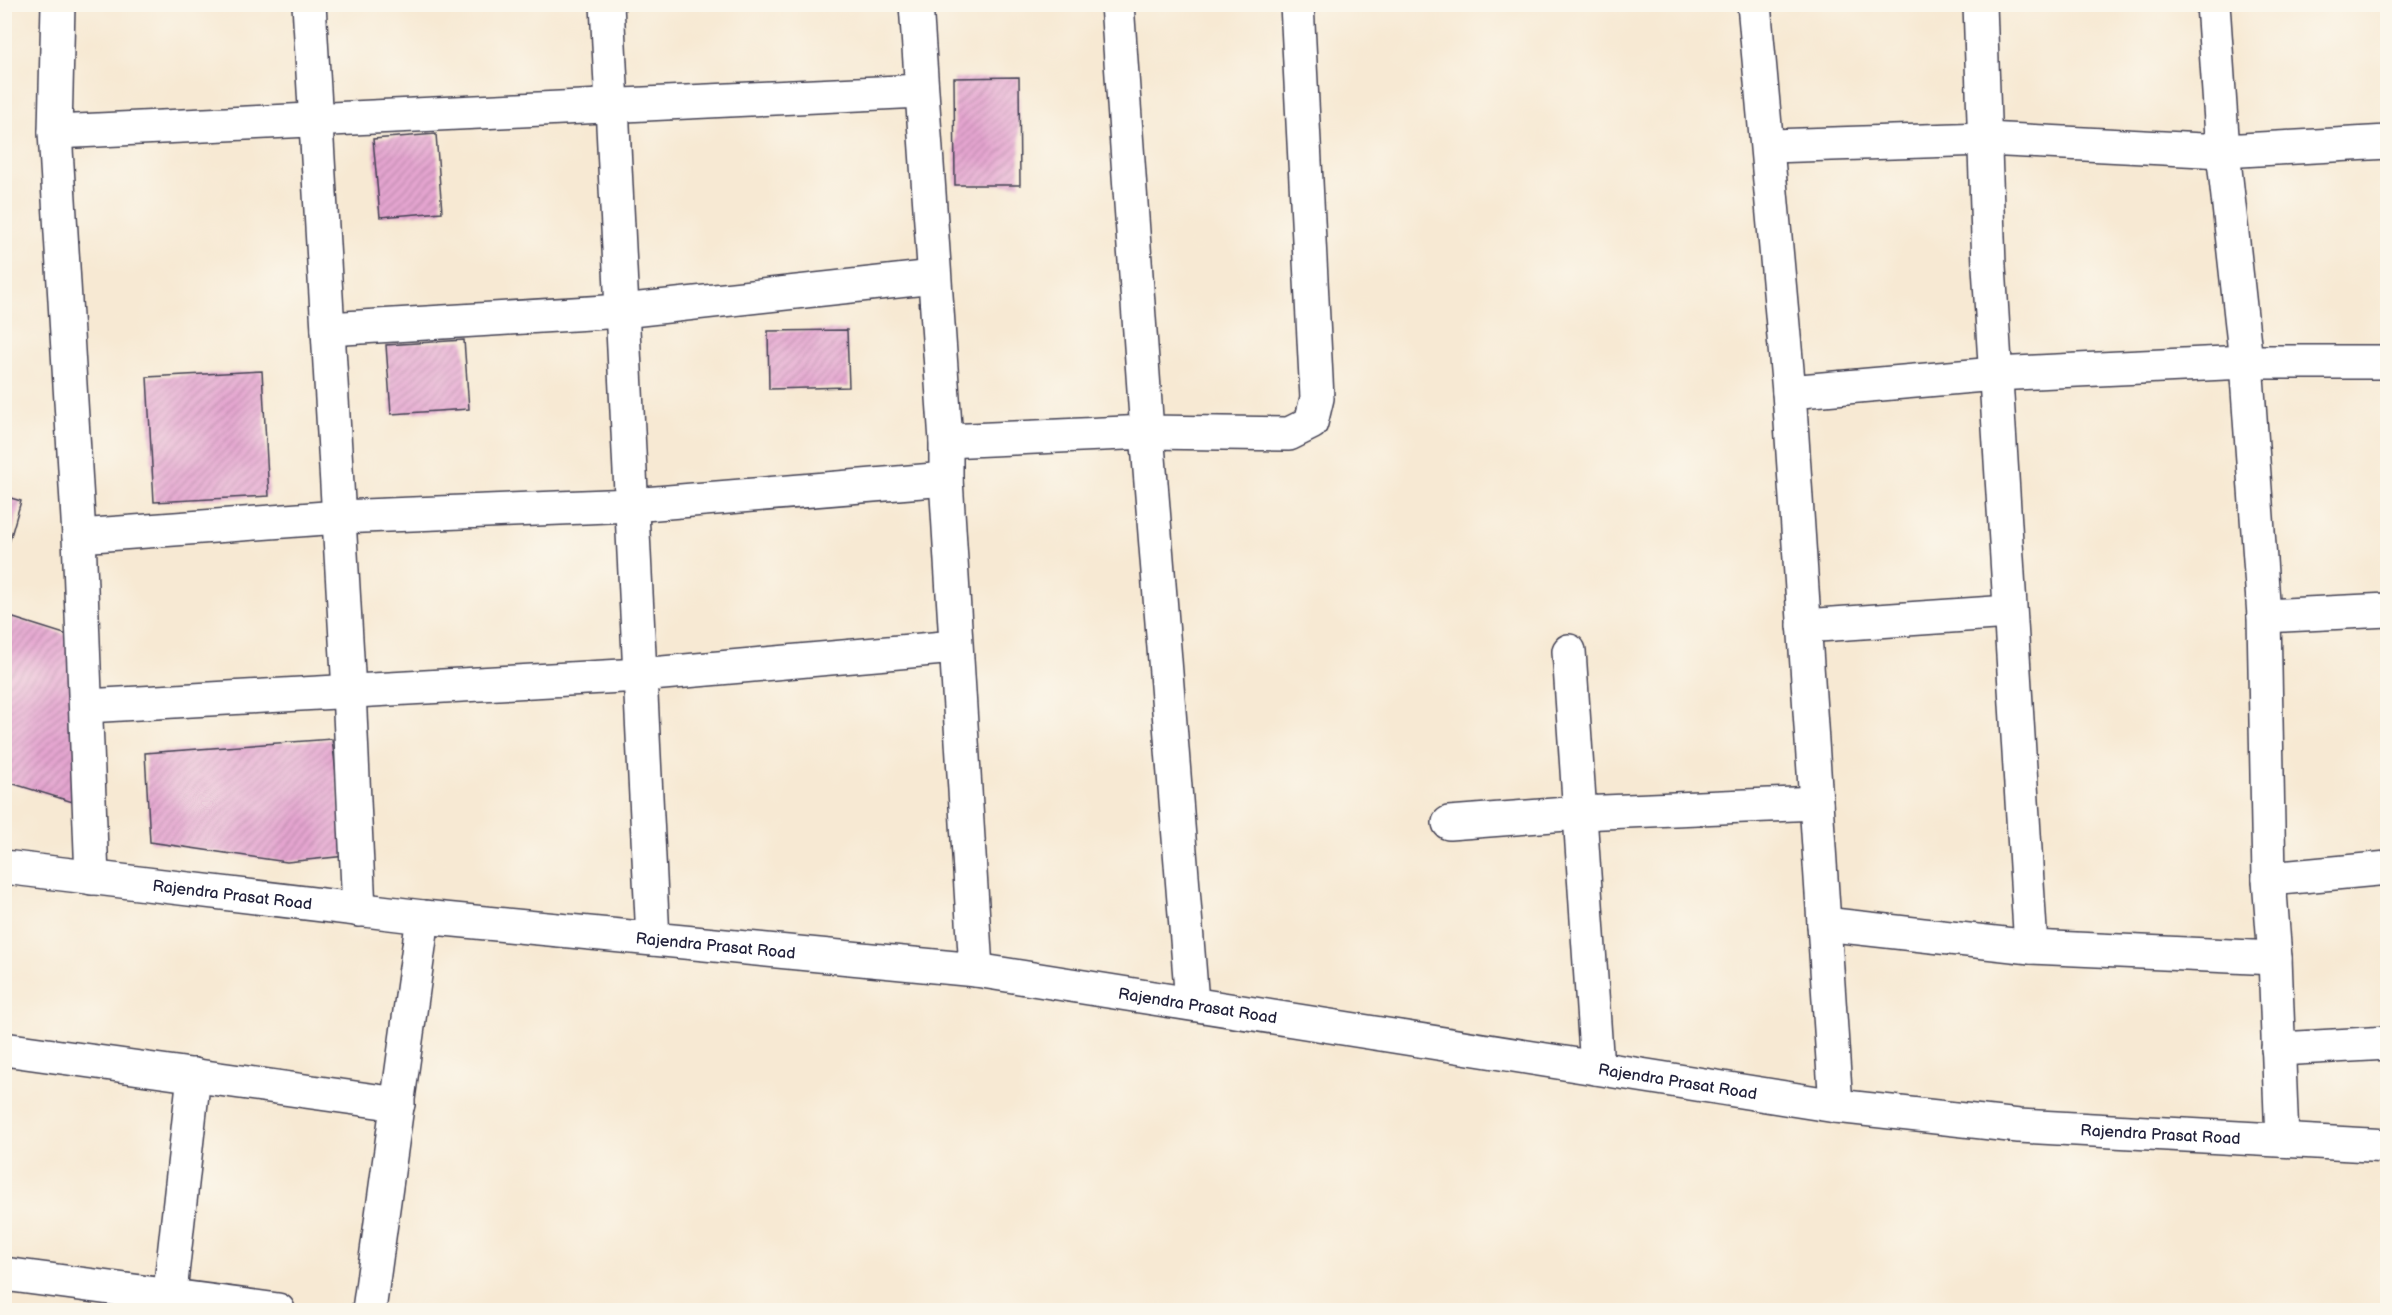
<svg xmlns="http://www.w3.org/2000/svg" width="2392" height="1315" font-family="'Balsamiq Sans',sans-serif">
	<defs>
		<pattern id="building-hatch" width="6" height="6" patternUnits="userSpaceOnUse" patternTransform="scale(1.5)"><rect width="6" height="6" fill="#e5a5d0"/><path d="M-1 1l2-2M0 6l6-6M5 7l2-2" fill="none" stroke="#b986aa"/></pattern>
	</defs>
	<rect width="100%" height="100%" fill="#fbf7ec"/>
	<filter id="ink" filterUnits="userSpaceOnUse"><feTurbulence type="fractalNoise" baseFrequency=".0167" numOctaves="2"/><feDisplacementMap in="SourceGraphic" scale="12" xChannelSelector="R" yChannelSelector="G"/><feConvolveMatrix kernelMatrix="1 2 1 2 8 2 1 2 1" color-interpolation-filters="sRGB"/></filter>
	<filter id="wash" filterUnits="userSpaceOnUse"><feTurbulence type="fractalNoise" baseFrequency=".008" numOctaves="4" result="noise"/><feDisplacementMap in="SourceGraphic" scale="24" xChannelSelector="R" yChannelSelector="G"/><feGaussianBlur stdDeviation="1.35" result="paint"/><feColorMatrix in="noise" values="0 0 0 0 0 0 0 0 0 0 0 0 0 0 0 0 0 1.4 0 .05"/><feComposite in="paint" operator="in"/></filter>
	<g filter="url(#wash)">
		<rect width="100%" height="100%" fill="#f7e9d3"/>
		<g id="blocks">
			<g fill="url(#building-hatch)">
				<polygon points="1019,77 1020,185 955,185 954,78"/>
				<polygon points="436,134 442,212 380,217 373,139"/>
				<polygon points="847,330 849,387 769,389 768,331"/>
				<polygon points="464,340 469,409 391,414 386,345"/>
				<polygon points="262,371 269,496 154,502 147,377"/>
				<polygon points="4,496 21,501 5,557 4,557"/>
				<polygon points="4,615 74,637 76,803 4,781"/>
				<polygon points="332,739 346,856 287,862 150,842 145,753"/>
			</g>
		</g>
	</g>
	<g filter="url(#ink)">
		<use href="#blocks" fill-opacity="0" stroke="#424052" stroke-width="1.5"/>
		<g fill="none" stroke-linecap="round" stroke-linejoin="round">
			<g stroke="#424052" stroke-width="36">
				<g id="minor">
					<polyline points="58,4 55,132 79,536 92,878"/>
					<polyline points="309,4 349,691 359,910"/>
					<polyline points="607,4 653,939"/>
					<polyline points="916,4 946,441 946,479 976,970"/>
					<polyline points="1117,4 1147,432 1289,434 1311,423 1317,398 1297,4"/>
					<polyline points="1754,4 1789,392 1836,1106"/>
					<polyline points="1980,4 1989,266 2031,947 2275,958"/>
					<polyline points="2213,4 2223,151 2246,362 2264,616 2269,879 2275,958 2282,1140"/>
					<polyline points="55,132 921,91"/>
					<polyline points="1768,146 1985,139 2223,151 2388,142"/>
					<polyline points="328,329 622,311 934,277"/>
					<polyline points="1789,392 1995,374 2246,362 2388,362"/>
					<polyline points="946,441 1147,432 1192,1003"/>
					<polyline points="79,536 339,517 632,505 946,479"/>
					<polyline points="2264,616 2388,610"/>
					<polyline points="1804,626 2009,612"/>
					<polyline points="1569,651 1597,1068"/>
					<polyline points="86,706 640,675 955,647"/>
					<polyline points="1449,823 1580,813 1816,803"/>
					<polyline points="2269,879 2388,868"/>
					<polyline points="1824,924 2031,947"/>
					<polyline points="4,1049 398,1104"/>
					<polyline points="2278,1049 2388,1043"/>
					<polyline points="4,1274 278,1310"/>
					<polyline points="168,1310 194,1075"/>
					<polyline points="369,1310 423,917"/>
				</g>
			</g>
			<g stroke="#424052" stroke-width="36">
				<g id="tertiary">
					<path id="s1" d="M4 867 423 917 976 970 1836 1106 2019 1126 2388 1146"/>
				</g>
			</g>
			<use href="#minor" stroke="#fff" stroke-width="33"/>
			<use href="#tertiary" stroke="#fff" stroke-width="33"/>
		</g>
	</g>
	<g text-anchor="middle" stroke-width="4.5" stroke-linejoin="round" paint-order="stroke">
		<g font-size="16" fill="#22223b" stroke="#fbf7ec">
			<text dy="6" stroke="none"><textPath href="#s1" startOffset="230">Rajendra Prasat Road</textPath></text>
			<text dy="6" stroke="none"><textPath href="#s1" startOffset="716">Rajendra Prasat Road</textPath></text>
			<text dy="6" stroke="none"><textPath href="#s1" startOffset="1202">Rajendra Prasat Road</textPath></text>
			<text dy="6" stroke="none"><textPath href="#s1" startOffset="1688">Rajendra Prasat Road</textPath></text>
			<text dy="6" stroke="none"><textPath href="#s1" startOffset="2174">Rajendra Prasat Road</textPath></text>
		</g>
	</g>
	<rect width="2392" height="1315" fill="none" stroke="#fbf7ec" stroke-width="24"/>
</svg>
